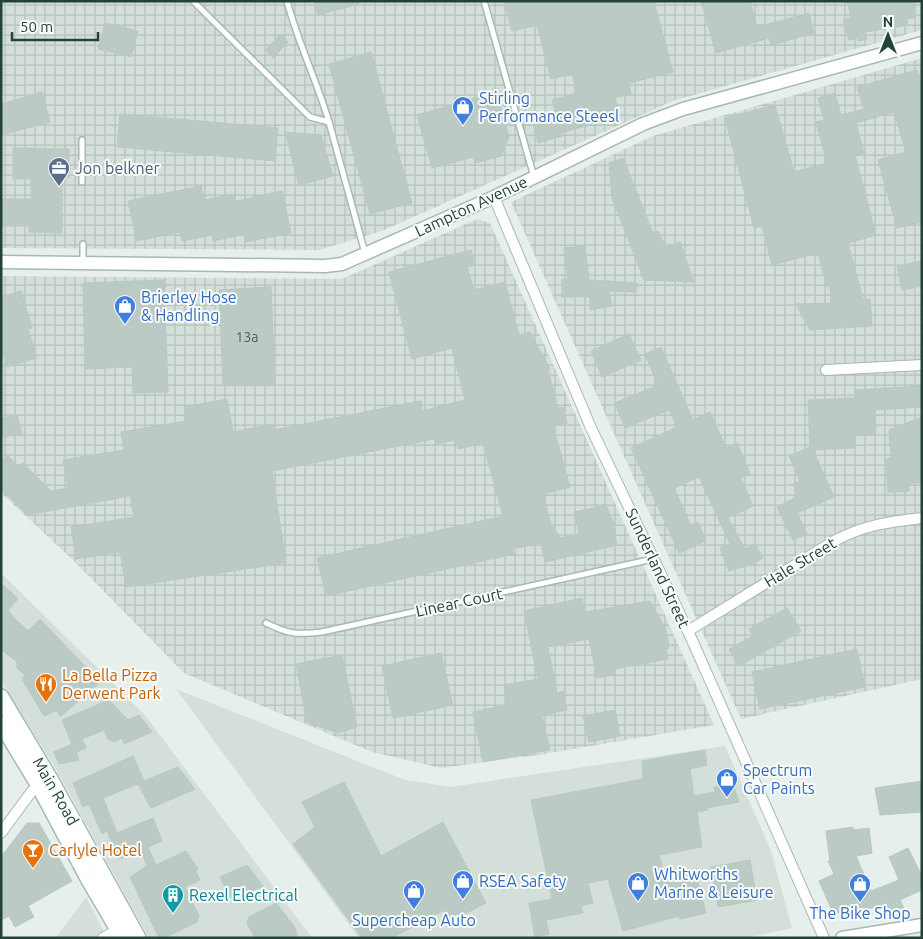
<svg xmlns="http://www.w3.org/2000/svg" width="923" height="939" font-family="Ubuntu,sans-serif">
	<defs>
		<pattern id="industrial-grid" width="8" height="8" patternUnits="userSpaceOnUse" patternTransform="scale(1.25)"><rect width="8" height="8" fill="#d4dfda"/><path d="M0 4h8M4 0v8" fill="none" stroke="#b6c1bc"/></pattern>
	</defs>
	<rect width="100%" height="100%" fill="#e6efeb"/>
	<g fill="#d4dfda">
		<polygon points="1,573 144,714 312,938 149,938 53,764 1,681"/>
		<polygon points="176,689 405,780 450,787 725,746 771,851 792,928 746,938 359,938"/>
		<polygon points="86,897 107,938 56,938"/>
	</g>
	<g fill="url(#industrial-grid)">
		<polygon points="1,1 922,1 922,30 673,101 382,231 319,250 1,248"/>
		<polygon points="922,58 922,679 741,719 511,202 653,136"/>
		<polygon points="477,219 490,223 714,725 544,754 441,768 372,752 184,673 73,560 1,493 1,276 342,279"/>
	</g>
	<g fill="#bbcac4" stroke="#b8c9c2">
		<polygon points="314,1 358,1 359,4 318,15"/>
		<polygon points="504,1 654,1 673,72 629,83 631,94 615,98 619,112 606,115 607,120 561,133 562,136 538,143 533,124 557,118 552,100 577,93 572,74 551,79 537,25 512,31"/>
		<polygon points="701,1 750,1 757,27 809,13 814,33 771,45 769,38 716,53"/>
		<polygon points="847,1 862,1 862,4 872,1 902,1 902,4 912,1 916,17 907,19 908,25 865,32 867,39 858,41 858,38 849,40 843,20 851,18"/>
		<polygon points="105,23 138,31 131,57 98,49"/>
		<polygon points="281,34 288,42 273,58 265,50"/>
		<polygon points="371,52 412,203 370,214 329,64"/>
		<polygon points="917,70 922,86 922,222 897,228 878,160 906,152 894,112 856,123 864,153 855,155 876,235 848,243 863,299 870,299 872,326 810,330 796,304 831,303 830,286 827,286 818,253 772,265 762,226 754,228 725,118 775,105 794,172 827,163 816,122 824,120 818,98 835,93 841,115 864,109 857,87"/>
		<polygon points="42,92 50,122 1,135 1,104"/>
		<polygon points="496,92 509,137 501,156 475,163 473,157 432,168 417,115"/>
		<polygon points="120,114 278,128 275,161 117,147"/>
		<polygon points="285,132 321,135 333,176 299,185"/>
		<polygon points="13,148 69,149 69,178 62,178 62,233 29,232 29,226 1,226 1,199 31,199 31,179 13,179"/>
		<polygon points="623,158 653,233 658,231 666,247 680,242 694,282 644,280 612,198 609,163"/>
		<polygon points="201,186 204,200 234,194 236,201 282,191 291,233 245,242 244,234 213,241 212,235 182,241 180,232 137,241 128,201"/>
		<polygon points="585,246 589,280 637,283 636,292 609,291 612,306 590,310 590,297 562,297 562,279 568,279 564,248"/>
		<polygon points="471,250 475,265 467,267 474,290 505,282 519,335 530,332 550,369 548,370 558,408 563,407 567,423 553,426 570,487 543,494 551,524 561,538 579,534 574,512 606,505 615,526 613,527 617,545 545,562 541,543 512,549 514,554 326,596 317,558 503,516 483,443 458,449 455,440 436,444 434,439 272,471 286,563 126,587 120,552 76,559 71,527 134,517 130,496 27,515 1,489 1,461 7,455 19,467 23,463 51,491 68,488 63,460 124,450 121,432 186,421 184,407 227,399 233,432 273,424 274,430 421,401 422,411 465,400 452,348 412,359 389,272"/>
		<polygon points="922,261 922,286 902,290 897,266"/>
		<polygon points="164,280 168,392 133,393 132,367 85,369 83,283"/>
		<polygon points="271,287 275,384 223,386 219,290"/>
		<polygon points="21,291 32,328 28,329 37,358 7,367 1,350 1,297"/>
		<polygon points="629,334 641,360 602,377 591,351"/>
		<polygon points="661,347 693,420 710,412 726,448 737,443 750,473 741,478 753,506 728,518 745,549 755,544 763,558 753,564 729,571 720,548 730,544 699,477 674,488 691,526 698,522 706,541 679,553 631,448 677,427 669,410 625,428 615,403 658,385 645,354"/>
		<polygon points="922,386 922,407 875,410 876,434 854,436 854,448 813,450 834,497 797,513 807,534 793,540 777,507 798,496 793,484 800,481 789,456 810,447 808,400 856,398 855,390"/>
		<polygon points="17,415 22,433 1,438 1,419"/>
		<polygon points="922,417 922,483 909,483 909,491 888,492 886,459 891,458 889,430"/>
		<polygon points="1,583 18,599 8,610 15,619 28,631 40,619 100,682 60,717 57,710 44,716 22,679 25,675 17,668 17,662 1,649"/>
		<polygon points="582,598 585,612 650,601 666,630 669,648 666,649 668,659 614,669 615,675 597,678 589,639 548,647 557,693 563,691 567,710 542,715 550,750 483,762 473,712 507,705 504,685 538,679 524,611"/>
		<polygon points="787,608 801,631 739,666 729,649 753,636 749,629"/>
		<polygon points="857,649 865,687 760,709 752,672"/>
		<polygon points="441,653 453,705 393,718 382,666"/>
		<polygon points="342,655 357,727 337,733 307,722 296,664"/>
		<polygon points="109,700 128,720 139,715 152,732 124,744 122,738 114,742 108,739 104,730 82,739 86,748 76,752 79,760 59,764 54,752 72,744 62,720"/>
		<polygon points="615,710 620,736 589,742 583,716"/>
		<polygon points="705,750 707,765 690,769 694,796 715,792 714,787 733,784 739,802 707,808 708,810 697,812 702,847 659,855 666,879 695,871 706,913 680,919 679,916 623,931 608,879 588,883 593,903 581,906 583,913 546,920 549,934 535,937 529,903 552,899 531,800 643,779 642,761"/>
		<polygon points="133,756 144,781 178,767 195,789 151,808 138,784 103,798 117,833 153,818 162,841 148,847 156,865 186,851 198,869 196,871 200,880 185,887 199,916 197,922 164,938 159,938 130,877 147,866 141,850 119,859 107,831 102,834 89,804 83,807 73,783"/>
		<polygon points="922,781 922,812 880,815 875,788"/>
		<polygon points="344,782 381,856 443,822 486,903 449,922 444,910 392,938 362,938 293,844 315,827 302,802"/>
		<polygon points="27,823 39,823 72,881 28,906 34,917 15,927 9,916 1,920 1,857"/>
		<polygon points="853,827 853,830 869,828 872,853 856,856 871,891 899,880 889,857 908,848 922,876 922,890 900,900 904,908 887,911 885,906 850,911 848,908 834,915 819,881 834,874 828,861 830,861 826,831"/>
		<polygon points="750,860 757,900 718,907 711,867"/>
		<polygon points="247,865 263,886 236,898 230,897 220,877"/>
		<polygon points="276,903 294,926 298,938 255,938 247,923 249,917"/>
	</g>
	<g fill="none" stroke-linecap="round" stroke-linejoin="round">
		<g stroke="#a8b8b2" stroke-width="8">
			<g id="service">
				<polyline points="193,1 310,117 329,122 365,253"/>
				<path d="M287 1C298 43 317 81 329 122"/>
				<polyline points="484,1 534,177"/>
				<polyline points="82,140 82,182"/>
				<polyline points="83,244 83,263"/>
				<path d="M266 623C288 634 297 635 322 632L653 559"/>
			</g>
		</g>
		<g stroke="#a8b8b2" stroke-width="12">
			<g id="minor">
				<polyline points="494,197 591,428 688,631 824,938"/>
				<polyline points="826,370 922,365"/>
				<path d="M688 631 834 541C864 525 888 522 922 518"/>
				<polyline points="1,833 32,791 43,782"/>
				<polyline points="103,938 123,927"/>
			</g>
		</g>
		<g stroke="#a8b8b2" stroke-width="15">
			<g id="tertiary">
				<polyline points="1,262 325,266 342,264 494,197 643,124 683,109 922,43"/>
				<polyline points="842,938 922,925"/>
			</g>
		</g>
		<g stroke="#a4bbb3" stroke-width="18">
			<g id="secondary">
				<polyline points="1,697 50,779 138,938"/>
				<polyline points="1,723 38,784 89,880 123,938"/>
			</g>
		</g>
		<use href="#service" stroke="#fff" stroke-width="5"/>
		<use href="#minor" stroke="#fff" stroke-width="10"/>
		<use href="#tertiary" stroke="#fff" stroke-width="12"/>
		<use href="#secondary" stroke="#fff" stroke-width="15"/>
	</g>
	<defs>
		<g id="shop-pin" transform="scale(1.125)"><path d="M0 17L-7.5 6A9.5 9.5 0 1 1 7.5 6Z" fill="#3f7fe0" stroke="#f7fbf9"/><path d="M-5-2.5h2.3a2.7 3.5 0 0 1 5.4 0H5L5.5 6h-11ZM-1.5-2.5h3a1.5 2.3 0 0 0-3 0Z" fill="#fff"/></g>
		<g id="office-pin" transform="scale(1.125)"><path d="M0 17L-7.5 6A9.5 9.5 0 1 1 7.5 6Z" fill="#5c6f8a" stroke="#f7fbf9"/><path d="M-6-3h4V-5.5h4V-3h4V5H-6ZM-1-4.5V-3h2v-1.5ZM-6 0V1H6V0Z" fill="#fff"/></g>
		<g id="restaurant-pin" transform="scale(1.125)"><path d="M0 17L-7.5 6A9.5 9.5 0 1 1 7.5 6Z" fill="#e8710a" stroke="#f7fbf9"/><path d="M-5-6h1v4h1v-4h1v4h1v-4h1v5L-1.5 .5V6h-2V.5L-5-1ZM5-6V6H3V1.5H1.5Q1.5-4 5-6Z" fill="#fff"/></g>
		<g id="bar-pin" transform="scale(1.125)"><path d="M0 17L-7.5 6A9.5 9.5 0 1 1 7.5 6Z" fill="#e8710a" stroke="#f7fbf9"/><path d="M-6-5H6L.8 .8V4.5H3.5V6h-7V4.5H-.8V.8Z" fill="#fff"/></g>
		<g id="building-pin" transform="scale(1.125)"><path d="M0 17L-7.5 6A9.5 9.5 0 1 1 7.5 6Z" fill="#0f9aa8" stroke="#f7fbf9"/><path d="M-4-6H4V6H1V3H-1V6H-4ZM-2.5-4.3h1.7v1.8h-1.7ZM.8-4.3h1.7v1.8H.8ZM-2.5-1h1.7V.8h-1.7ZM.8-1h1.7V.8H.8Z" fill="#fff"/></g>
	</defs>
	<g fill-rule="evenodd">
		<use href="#shop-pin" x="463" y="107"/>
		<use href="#office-pin" x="59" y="168"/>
		<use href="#shop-pin" x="125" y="306"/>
		<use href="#restaurant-pin" x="46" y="684"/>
		<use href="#shop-pin" x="727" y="779"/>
		<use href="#bar-pin" x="33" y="850"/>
		<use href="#shop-pin" x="463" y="881"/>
		<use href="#shop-pin" x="638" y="883"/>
		<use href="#shop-pin" x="860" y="884"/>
		<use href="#shop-pin" x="414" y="891"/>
		<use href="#building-pin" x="173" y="895"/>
	</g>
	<g text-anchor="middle" stroke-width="4" stroke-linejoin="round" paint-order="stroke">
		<g font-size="14" fill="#4a645c">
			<text x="247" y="342">13a</text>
		</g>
		<g font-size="16" fill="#366cbe" stroke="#f7fbf9" text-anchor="start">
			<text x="479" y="104">Stirling<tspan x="479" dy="18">Performance Steesl</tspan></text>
			<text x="141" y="303">Brierley Hose<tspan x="141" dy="18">&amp; Handling</tspan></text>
			<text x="743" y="776">Spectrum<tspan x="743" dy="18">Car Paints</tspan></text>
			<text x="654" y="880">Whitworths<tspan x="654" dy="18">Marine &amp; Leisure</tspan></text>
			<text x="479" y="887">RSEA Safety</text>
			<text x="860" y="919" text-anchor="middle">The Bike Shop</text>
			<text x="414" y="926" text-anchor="middle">Supercheap Auto</text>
		</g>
		<g font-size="16" fill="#4e5e75" stroke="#f7fbf9" text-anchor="start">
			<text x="75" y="174">Jon belkner</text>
		</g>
		<g font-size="16" fill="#24423a" stroke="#f7fbf9">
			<text transform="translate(471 206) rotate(-25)" y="6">Lampton Avenue</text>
			<text transform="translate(800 562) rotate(-31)" y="6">Hale Street</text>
			<text transform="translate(658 568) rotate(65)" y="6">Sunderland Street</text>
			<text transform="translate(459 602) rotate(-12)" y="6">Linear Court</text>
			<text transform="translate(56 791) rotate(60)" y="6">Main Road</text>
		</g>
		<g font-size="16" fill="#c56008" stroke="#f7fbf9" text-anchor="start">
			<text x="62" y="681">La Bella Pizza<tspan x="62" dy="18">Derwent Park</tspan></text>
			<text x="49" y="856">Carlyle Hotel</text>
		</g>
		<g font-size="16" fill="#0d838f" stroke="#f7fbf9" text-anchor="start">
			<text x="189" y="901">Rexel Electrical</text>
		</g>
	</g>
	<rect width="923" height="939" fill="none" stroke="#24423a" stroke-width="5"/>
	<g transform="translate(888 35)" stroke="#f7fbf9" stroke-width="4" paint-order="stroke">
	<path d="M0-4L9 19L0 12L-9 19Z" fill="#24423a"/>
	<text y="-8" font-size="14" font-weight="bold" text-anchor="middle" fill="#24423a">N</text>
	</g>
	<path d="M12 32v8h86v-8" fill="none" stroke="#24423a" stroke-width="2.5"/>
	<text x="20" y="32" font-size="15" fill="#24423a" stroke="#f7fbf9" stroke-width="4" paint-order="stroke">50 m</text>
</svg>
